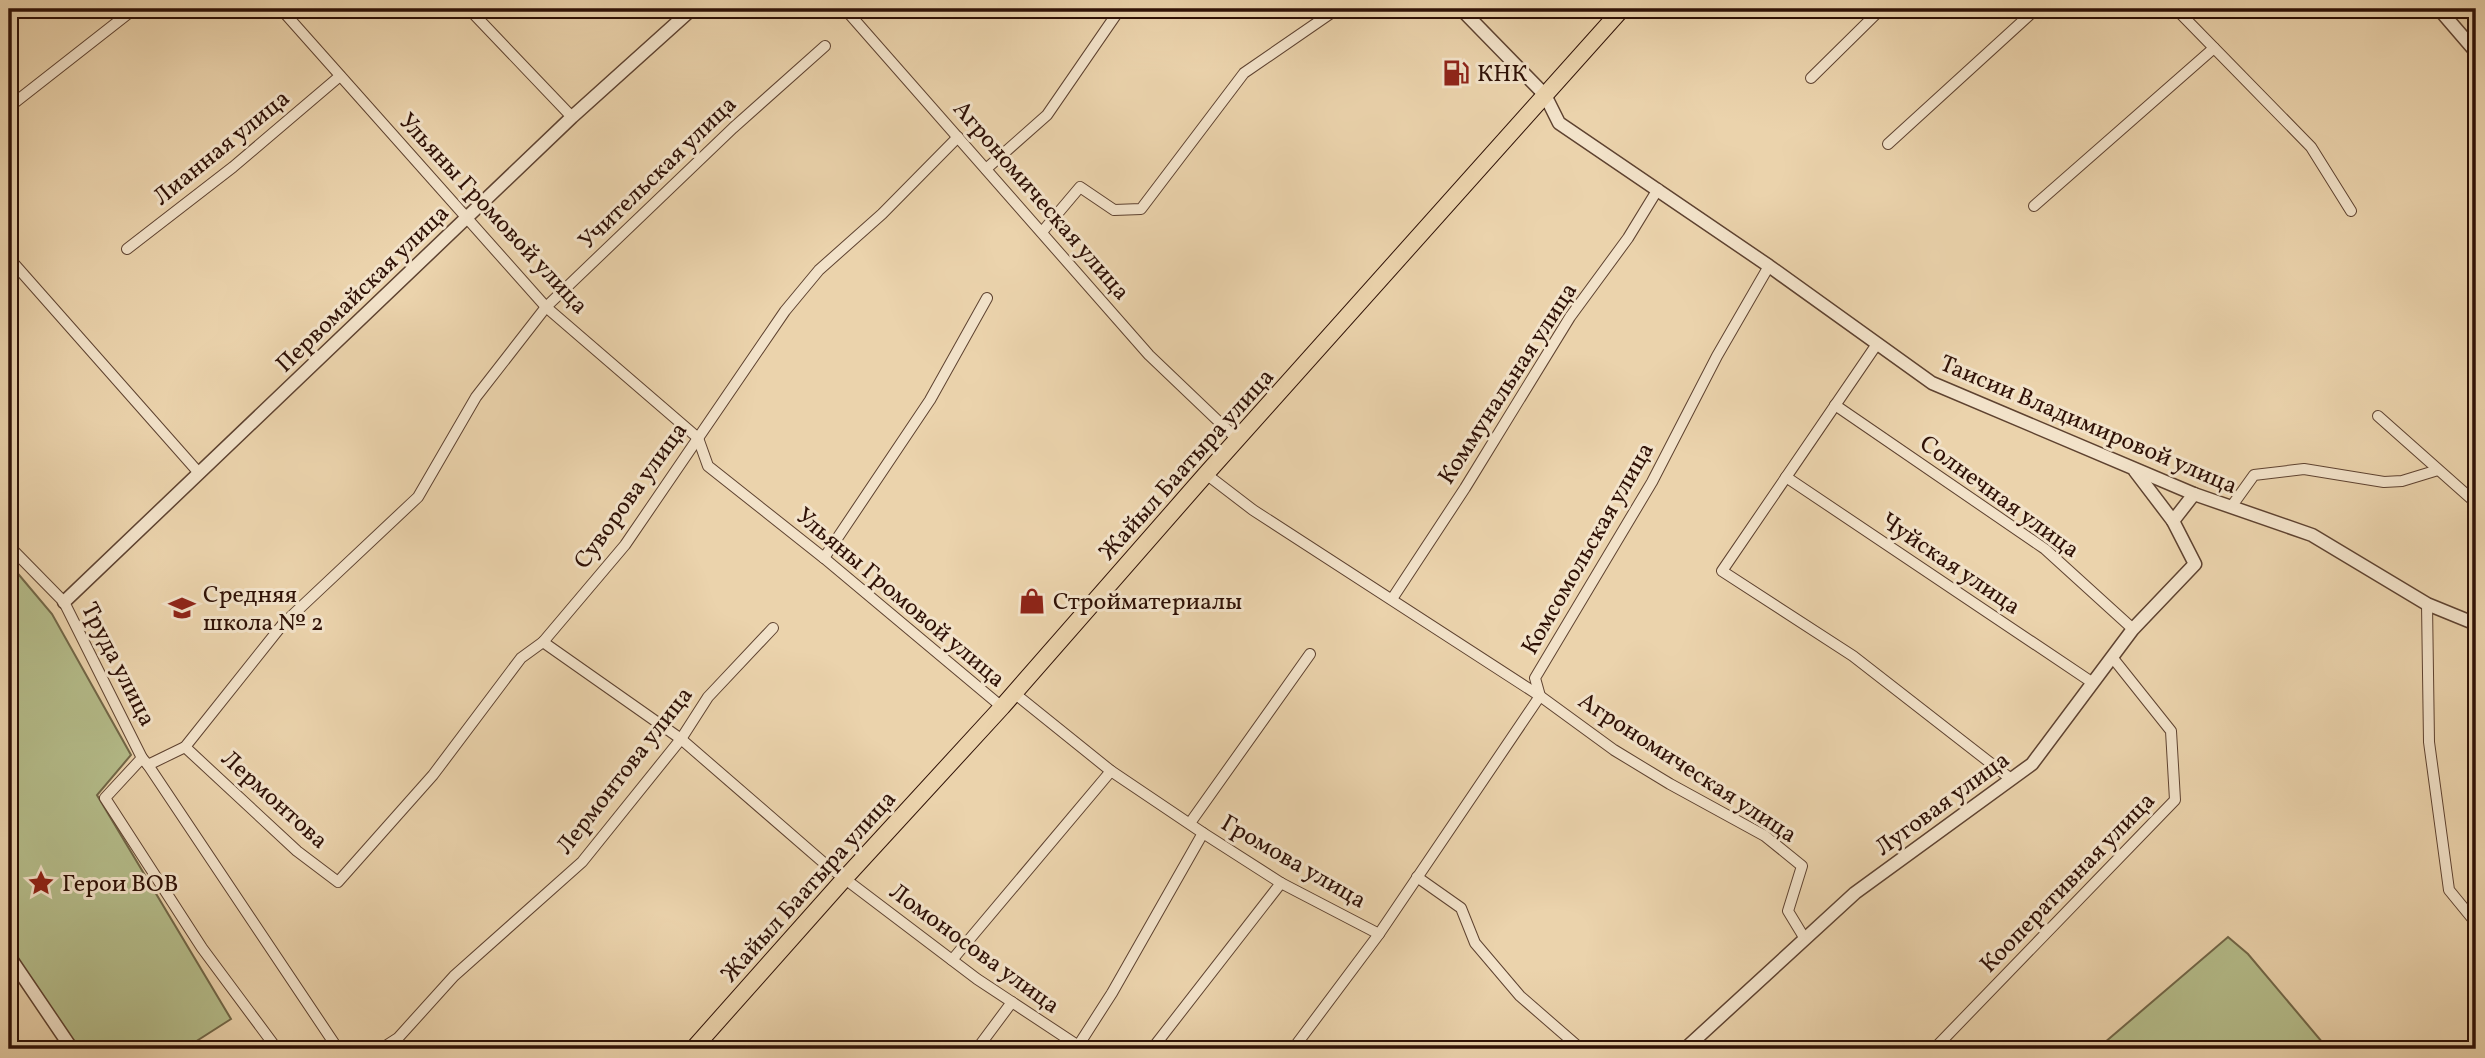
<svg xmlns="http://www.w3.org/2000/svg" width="2485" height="1058" font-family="Vollkorn,serif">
	<rect width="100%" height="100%" fill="#ebd3ac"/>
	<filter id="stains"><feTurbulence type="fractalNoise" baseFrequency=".00286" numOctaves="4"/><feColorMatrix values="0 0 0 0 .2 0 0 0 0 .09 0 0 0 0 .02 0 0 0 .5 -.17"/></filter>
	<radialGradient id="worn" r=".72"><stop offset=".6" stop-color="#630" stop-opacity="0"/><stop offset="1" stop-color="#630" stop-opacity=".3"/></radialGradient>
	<g fill="#b5bd8b" stroke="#726748" stroke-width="2">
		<polygon points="9,563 52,614 131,755 97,795 231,1019 184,1049 79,1049 9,946"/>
		<polygon points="2228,937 2248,954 2328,1049 2097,1049"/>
	</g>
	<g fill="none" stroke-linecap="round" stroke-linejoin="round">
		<g stroke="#5e4230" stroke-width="12">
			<g id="minor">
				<polyline points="281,9 546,307 698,438 708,466 824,558 1002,707"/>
				<polyline points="469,9 572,117"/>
				<polyline points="845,9 1149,355 1237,439"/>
				<polyline points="2176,9 2311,147 2351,211"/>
				<polyline points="1811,78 1881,9"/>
				<polyline points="9,107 134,9"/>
				<polyline points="1888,144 2036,9"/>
				<polyline points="986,169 1047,115 1120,9"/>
				<polyline points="2034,206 2214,48"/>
				<polyline points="1042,232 1080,187 1114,210 1141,209 1244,73 1337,9"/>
				<polyline points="127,249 233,167 340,76"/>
				<polyline points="9,258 199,473"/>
				<polyline points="1877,344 1722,571 1853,656 2011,779"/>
				<polyline points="1835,405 2045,549 2133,629"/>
				<polyline points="2378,416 2476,503"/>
				<polyline points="1206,474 1253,510 1540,696 1614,750 1670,784 1765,836 1802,866 1788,911 1805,939"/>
				<polyline points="1786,477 2093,683"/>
				<polyline points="2231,507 2254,475 2304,469 2384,482 2402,481 2438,470"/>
				<polyline points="9,546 64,602 142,758 105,798 202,948 277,1049"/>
				<polyline points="824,558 930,400 987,298"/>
				<polyline points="1392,599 1465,488 1570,317 1628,238 1658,189"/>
				<polyline points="2427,604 2429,742 2449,890 2476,923"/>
				<polyline points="543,642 681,739 824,863 977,979 1083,1049"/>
				<polyline points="1014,693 1111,771 1203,833 1281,883 1379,934"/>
				<polyline points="185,747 297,851 338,882 433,775 521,658 543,642 625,545 785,311 819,270 882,214 958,137"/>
				<polyline points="142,758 148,765 185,747 283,624 418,497 476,397 546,307 733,128 825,46"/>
				<polyline points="148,765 338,1049"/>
				<polyline points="1190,823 1310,654"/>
				<polyline points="1417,877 1461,908 1475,943 1520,996 1581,1049"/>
				<polyline points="952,960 1111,771"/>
				<polyline points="1078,1046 1112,993 1203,833"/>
				<polyline points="381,1049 398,1038 454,976 582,862 681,739 708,697 773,628"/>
				<polyline points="977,1049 1012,1002"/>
				<polyline points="1152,1049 1281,883"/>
				<polyline points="1293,1049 1379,934 1540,696 1535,678 1652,482 1717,356 1769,266"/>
				<polyline points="1934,1049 2175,800 2171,731 2112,657"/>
			</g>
		</g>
		<g stroke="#5e4230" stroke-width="15">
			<g id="tertiary">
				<polyline points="1461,9 1545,95 1559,123 1769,266 1932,383 2194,494 2312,535 2427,604 2476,624"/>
				<polyline points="2439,9 2476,52"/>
				<polyline points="2173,521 2194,494"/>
				<polyline points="64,602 572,117 692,9"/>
				<polyline points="9,956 72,1049"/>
				<polyline points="1685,1049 1855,893 2032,764 2133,629 2195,564 2173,521 2135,471"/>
			</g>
		</g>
		<g stroke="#2f1106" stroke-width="18">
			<polyline id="trunk" points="693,1049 845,878 1002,707 1206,474 1622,9"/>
		</g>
		<use href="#minor" stroke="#f2e2c9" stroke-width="10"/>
		<use href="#tertiary" stroke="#f2e2c9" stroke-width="12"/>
		<use href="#trunk" stroke="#ebd3ac" stroke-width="16"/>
	</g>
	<defs>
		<g id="fuel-bare" transform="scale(2.1)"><path d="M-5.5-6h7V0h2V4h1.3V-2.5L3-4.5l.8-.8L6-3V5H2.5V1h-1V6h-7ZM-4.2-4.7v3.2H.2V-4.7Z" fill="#8f2418" stroke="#f2e2c9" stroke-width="2.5" paint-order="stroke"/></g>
		<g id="shop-bare" transform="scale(2.1)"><path d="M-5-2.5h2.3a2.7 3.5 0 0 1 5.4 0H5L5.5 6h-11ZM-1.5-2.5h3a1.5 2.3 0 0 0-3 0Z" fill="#8f2418" stroke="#f2e2c9" stroke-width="2.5" paint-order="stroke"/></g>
		<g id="school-bare" transform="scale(2.1)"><path d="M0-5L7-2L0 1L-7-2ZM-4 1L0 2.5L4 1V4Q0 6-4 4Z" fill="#8f2418" stroke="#f2e2c9" stroke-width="2.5" paint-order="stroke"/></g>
		<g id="sight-bare" transform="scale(2.1)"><path d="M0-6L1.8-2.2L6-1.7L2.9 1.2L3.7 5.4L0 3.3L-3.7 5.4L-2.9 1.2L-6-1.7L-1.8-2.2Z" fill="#8f2418" stroke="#f2e2c9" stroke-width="2.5" paint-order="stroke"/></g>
	</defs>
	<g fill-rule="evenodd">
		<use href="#fuel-bare" x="1456" y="73"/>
		<use href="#shop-bare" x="1032" y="601"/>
		<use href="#school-bare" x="182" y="608"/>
		<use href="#sight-bare" x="41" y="883"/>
	</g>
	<g text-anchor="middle" stroke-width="6" stroke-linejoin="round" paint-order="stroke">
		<g font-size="24" fill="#2f1106" stroke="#f2e2c9" text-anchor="start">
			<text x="1477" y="81">КНК</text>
			<text x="203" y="602">Средняя<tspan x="203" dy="28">школа № 2</tspan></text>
			<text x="1053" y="609">Стройматериалы</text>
			<text x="62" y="891">Герои ВОВ</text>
		</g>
		<g font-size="24" fill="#2f1106" stroke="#f2e2c9">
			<text transform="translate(221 147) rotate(-39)" y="8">Лианная улица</text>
			<text transform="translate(657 172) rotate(-44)" y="8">Учительская улица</text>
			<text transform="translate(1042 200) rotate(49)" y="8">Агрономическая улица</text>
			<text transform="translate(494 213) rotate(47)" y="8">Ульяны Громовой улица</text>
			<text transform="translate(362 288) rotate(-44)" y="8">Первомайская улица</text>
			<text transform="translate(1507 383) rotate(-57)" y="8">Коммунальная улица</text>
			<text transform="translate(2089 424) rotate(23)" y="8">Таисии Владимировой улица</text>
			<text transform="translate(1186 464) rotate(-48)" y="8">Жайыл Баатыра улица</text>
			<text transform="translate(630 495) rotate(-54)" y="8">Суворова улица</text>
			<text transform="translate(2000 496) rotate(36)" y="8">Солнечная улица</text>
			<text transform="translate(1587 548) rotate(-60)" y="8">Комсомольская улица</text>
			<text transform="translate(1951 563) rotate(34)" y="8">Чуйская улица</text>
			<text transform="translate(901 597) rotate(40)" y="8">Ульяны Громовой улица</text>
			<text transform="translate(119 664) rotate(63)" y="8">Труда улица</text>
			<text transform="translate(1688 767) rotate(33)" y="8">Агрономическая улица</text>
			<text transform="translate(624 770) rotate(-52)" y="8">Лермонтова улица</text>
			<text transform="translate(275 799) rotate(42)" y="8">Лермонтова</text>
			<text transform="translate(1942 803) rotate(-36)" y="8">Луговая улица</text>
			<text transform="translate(1294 861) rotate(30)" y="8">Громова улица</text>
			<text transform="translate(2067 882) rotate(-46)" y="8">Кооперативная улица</text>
			<text transform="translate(808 886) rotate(-48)" y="8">Жайыл Баатыра улица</text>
			<text transform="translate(975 948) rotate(36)" y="8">Ломоносова улица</text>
		</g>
	</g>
	<rect width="2485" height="1058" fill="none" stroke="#ebd3ac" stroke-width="35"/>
	<rect x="10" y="10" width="2464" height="1037" fill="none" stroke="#2f1106" stroke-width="3.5"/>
	<rect x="18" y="18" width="2450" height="1023" fill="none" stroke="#2f1106" stroke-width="2"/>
	<rect width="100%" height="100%" filter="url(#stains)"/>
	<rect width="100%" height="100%" fill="url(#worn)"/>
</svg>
